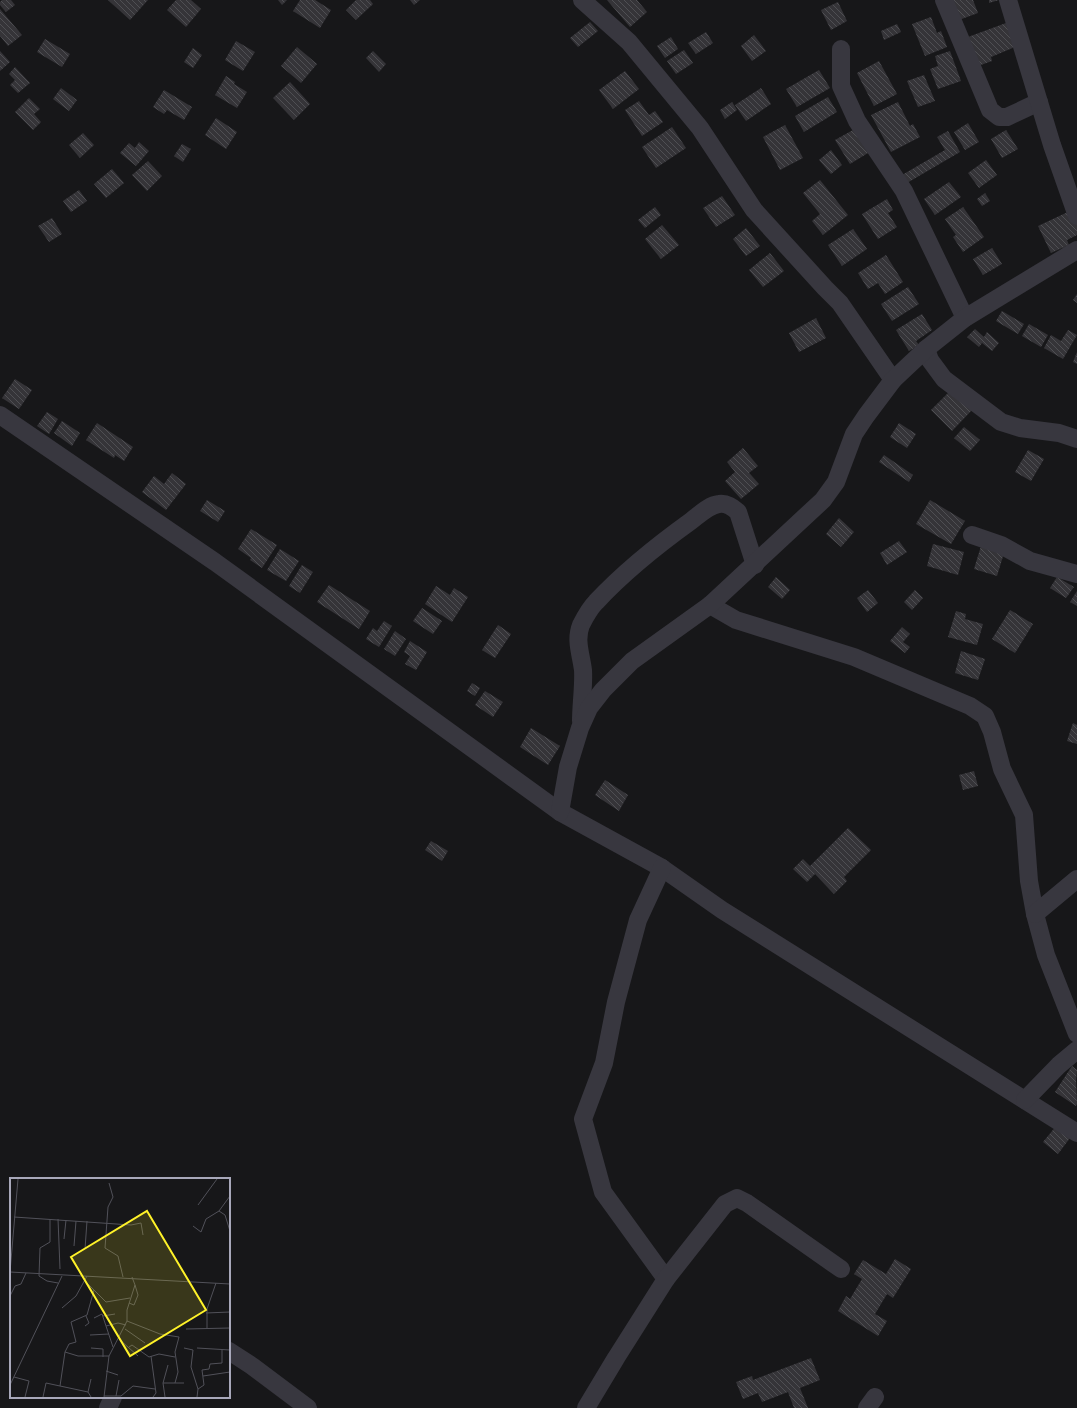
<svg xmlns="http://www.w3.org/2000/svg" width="1077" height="1408" font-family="Rubik,sans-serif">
	<defs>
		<pattern id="building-back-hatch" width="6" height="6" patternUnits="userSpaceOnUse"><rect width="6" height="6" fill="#353438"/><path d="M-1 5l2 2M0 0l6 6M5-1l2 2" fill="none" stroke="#4f4f53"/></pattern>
	</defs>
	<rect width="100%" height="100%" fill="#171719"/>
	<g fill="url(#building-back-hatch)">
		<polygon points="2,0 11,0 15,5 6,12 0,5 0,2"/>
		<polygon points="108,0 148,0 130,20"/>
		<polygon points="176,0 191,0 201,9 186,27 167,10"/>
		<polygon points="278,0 287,0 282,5"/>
		<polygon points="300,0 315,0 331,10 320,28 293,11"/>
		<polygon points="356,0 370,0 373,4 356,20 346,10"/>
		<polygon points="410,0 420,0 414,5"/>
		<polygon points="607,0 637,0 647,12 630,27"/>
		<polygon points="952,0 973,0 978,13 959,20"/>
		<polygon points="989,0 999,0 989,3"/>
		<polygon points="838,2 847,21 831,30 821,10"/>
		<polygon points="0,9 22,35 8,46 0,36"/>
		<polygon points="931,17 937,33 941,31 947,47 925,56 912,24"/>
		<polygon points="590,22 598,31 578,47 570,38"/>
		<polygon points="1006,23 1015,47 991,57 992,61 978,66 968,37"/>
		<polygon points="897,24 901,32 884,40 881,31"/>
		<polygon points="706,32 713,43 696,54 688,43"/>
		<polygon points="754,35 766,51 752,61 741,46"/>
		<polygon points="671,37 678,49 665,58 657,46"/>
		<polygon points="45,39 70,54 62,67 37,52"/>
		<polygon points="236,41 255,52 243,71 225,60"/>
		<polygon points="297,47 317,64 301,83 281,66"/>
		<polygon points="193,48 202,55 193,68 184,62"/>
		<polygon points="684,50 693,63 676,74 667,61"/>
		<polygon points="0,51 10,62 0,71"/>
		<polygon points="373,51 386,64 379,72 366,58"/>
		<polygon points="950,51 961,81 938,89 930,69 938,66 935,56"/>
		<polygon points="879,61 897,94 874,106 857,73"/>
		<polygon points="15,67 30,83 18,93 10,85 15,80 9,74"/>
		<polygon points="819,70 830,88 797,107 786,89"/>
		<polygon points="625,71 639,89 613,109 599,90"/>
		<polygon points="924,75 935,101 918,107 907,81"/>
		<polygon points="226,76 235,82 234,84 247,92 237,108 215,95"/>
		<polygon points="290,82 310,104 294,120 273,98"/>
		<polygon points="61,88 77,100 69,111 53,99"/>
		<polygon points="761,88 771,104 746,121 735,105"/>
		<polygon points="164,90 192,107 184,120 167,110 164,114 153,107"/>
		<polygon points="828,97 837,112 804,132 795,116"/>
		<polygon points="29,98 40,109 34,114 41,122 33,130 15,112"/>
		<polygon points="639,101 649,115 655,111 663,122 642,136 625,110"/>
		<polygon points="732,102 737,110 725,119 720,110"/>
		<polygon points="898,102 910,126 913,124 920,137 891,152 871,115"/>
		<polygon points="216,118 237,132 226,149 205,135"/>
		<polygon points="968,123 979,142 965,150 954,132"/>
		<polygon points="785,125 803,158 780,170 763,137"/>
		<polygon points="672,127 686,148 656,168 642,147"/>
		<polygon points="853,130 868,153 850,164 835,140"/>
		<polygon points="1006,130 1018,149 1002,158 991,139"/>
		<polygon points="948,131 960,152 907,183 902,175 945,150 937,137"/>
		<polygon points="83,133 94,145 80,158 69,145"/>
		<polygon points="139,142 149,151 136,166 120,153 129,143 135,148"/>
		<polygon points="182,144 191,149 183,162 174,156"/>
		<polygon points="831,150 842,165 831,174 819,160"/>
		<polygon points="986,160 997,175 979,188 968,173"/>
		<polygon points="148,161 162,176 147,191 132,175"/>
		<polygon points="112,169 124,183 106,198 94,184"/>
		<polygon points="820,180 848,215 823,235 812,221 820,214 803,193"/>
		<polygon points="949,182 961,197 935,215 924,199"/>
		<polygon points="79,190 87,201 71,212 63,201"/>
		<polygon points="985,193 990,201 982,206 977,199"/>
		<polygon points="722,196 735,215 716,227 703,208"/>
		<polygon points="887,199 893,210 888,213 897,227 878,239 862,214"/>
		<polygon points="655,207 661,215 645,228 638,220"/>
		<polygon points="963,207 984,237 963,252 953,237 956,235 945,219"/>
		<polygon points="1070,211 1077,225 1077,235 1067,240 1069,245 1051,253 1038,226"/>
		<polygon points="52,218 62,234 49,242 38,226"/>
		<polygon points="662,225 679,245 661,259 645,239"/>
		<polygon points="746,228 760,246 746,256 733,239"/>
		<polygon points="853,229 867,249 842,266 828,245"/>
		<polygon points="992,248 1002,264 983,275 973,259"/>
		<polygon points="770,253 784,271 763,287 749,270"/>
		<polygon points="886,255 903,282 885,294 878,283 868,289 858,273"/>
		<polygon points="908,287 919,304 892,321 881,304"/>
		<polygon points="1077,294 1077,303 1073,300"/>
		<polygon points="1002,311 1024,324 1018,334 996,321"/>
		<polygon points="922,314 932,330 916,341 919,345 909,351 896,330"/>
		<polygon points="816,318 826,338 799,352 789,333"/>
		<polygon points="1029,324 1048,335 1041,347 1022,336"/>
		<polygon points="975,329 984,337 987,332 999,343 992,351 982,343 979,347 967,337"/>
		<polygon points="1068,330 1077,335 1063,359 1044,348 1051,335 1061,341"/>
		<polygon points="1077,352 1077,364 1073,362"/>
		<polygon points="15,379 32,390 19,409 2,398"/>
		<polygon points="953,388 974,408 952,431 931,410"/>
		<polygon points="47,412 58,419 49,434 37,426"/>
		<polygon points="62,421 80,433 72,446 54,433"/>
		<polygon points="97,423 133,447 124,461 115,455 114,458 86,440"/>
		<polygon points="899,423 916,434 907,448 890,437"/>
		<polygon points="964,427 980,440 970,451 954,438"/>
		<polygon points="743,448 758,466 749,473 759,484 741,499 725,481 735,472 727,462"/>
		<polygon points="1028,450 1044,459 1031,481 1015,472"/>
		<polygon points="884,455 913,475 909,482 879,462"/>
		<polygon points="172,473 186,484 166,510 142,492 154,476 164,484"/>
		<polygon points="207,500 225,511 218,522 200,511"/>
		<polygon points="930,500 965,521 951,544 916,524"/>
		<polygon points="839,518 854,532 841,547 826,534"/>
		<polygon points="251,529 277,545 262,568 250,560 251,558 238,549"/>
		<polygon points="899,541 907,552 887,565 880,553"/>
		<polygon points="933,544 964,552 958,575 927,566"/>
		<polygon points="981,546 1004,553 997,576 974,569"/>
		<polygon points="280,549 299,561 286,581 267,570"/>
		<polygon points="302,565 313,572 300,593 289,586"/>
		<polygon points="776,577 790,590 782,599 768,587"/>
		<polygon points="1057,577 1074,587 1066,598 1050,588"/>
		<polygon points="329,585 370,611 359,629 317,602"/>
		<polygon points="436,586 450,595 454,588 468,597 452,622 425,604"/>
		<polygon points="868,590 878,603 867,612 857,598"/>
		<polygon points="915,590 923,598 912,610 904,602"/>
		<polygon points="1077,591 1077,606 1070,602"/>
		<polygon points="422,608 442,621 433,634 413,621"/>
		<polygon points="1010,610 1033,624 1015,653 992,639"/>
		<polygon points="956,611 966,614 965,619 983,624 977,645 948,637"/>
		<polygon points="384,621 392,626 379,647 366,639 373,628 377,631"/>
		<polygon points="498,625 511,634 495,658 482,650"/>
		<polygon points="902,627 910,634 903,642 910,647 905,653 890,641"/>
		<polygon points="395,631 406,639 395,656 384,649"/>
		<polygon points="410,641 427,652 416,670 405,664 410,656 404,652"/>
		<polygon points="961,651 985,659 978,680 955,673"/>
		<polygon points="472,683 480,688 475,696 467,691"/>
		<polygon points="485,691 503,702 493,717 475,705"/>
		<polygon points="1073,723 1077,725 1077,744 1067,741"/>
		<polygon points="531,728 560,746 548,765 520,747"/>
		<polygon points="974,771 978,786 963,790 959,775"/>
		<polygon points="605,780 628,795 619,811 595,795"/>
		<polygon points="848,828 871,850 844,877 847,881 834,894 815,874 807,882 793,869 803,859 810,866"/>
		<polygon points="431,841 448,851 442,861 425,850"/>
		<polygon points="1072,1066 1077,1070 1076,1080 1077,1104 1076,1106 1055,1092"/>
		<polygon points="1057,1125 1070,1138 1058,1154 1043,1142"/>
		<polygon points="895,1259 911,1269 893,1298 887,1294 875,1314 887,1321 878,1336 838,1311 846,1296 850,1299 862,1279 854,1274 863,1260 886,1274"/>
		<polygon points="811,1358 820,1380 800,1388 808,1408 794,1408 788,1392 762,1402 758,1393 743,1399 736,1382 752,1376 753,1380"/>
	</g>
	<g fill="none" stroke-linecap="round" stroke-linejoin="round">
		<g stroke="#38373f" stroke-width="18">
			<polyline points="582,0 629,42 700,128 754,210 825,288 840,303 893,380"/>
			<polyline points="944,0 990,110 999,117 1007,117 1039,102"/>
			<polyline points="1008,0 1052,145 1077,216"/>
			<polyline points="841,49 841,86 857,121 904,191 965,318"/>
			<polyline points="926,349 930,360 944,379 1001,422 1020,428 1059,433 1077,439"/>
			<polyline points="0,415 215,562 560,812 662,868 722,910 1077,1133"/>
			<polyline points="972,535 1001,545 1030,561 1077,574"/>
			<polyline points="710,605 736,620 854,657 970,706 985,716 992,732 1002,769 1024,815 1029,881 1035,914 1046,955 1077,1034"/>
			<path d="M581 721C581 705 584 685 583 670 581 654 575 640 581 625 585 617 590 608 596 602 623 573 659 544 691 521 699 515 709 505 719 504 727 503 732 507 738 512L755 565"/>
			<polyline points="560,812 568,767 580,728 589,708 603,690 632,661 710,605 823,500 836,482 854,434 866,416 893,380 926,349 965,318 1077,250"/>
			<polyline points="662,868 638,920 616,1002 604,1063 583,1119 603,1192 666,1279"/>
			<polyline points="1035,914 1077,879"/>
			<polyline points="1025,1100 1059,1065 1077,1050"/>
			<polyline points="229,1351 252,1366 308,1408"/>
			<polyline points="108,1408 113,1397"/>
			<polyline points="586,1408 616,1358 666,1279 725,1204 737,1198 747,1203 841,1269"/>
			<polyline points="867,1408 875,1397"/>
		</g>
	</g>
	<g transform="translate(10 1178)">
		<rect width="220" height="220" fill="#171719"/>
		<path fill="none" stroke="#515159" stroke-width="1" d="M99 5 103 19 98 29 95 70 108 78 113 99M188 27 207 1M209 33 215 37 220 53M4 39 121 47 131 45 133 57M40 41V64L30 70 29 98 37 103 48 105M48 41 50 91M183 48 191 54 196 41 209 33 220 18M54 61 56 42M64 68 66 43M75 71 77 43M0 94 220 106M0 94 8 1M76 104 96 124 120 120M0 118 5 108 11 106 16 95M119 125 124 127 128 117 125 107M52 130 66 118 77 98M196 135 220 134M93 138 105 136M84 140 92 136 103 169M117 143 150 156 169 159 165 174 168 194 165 205M75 148 79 145 76 138M96 148 108 145 116 147M197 150V131L206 105M115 151 135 165M176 151 220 150M80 157 99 156M109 161 128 178M119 169 122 167 139 179 149 176 165 179M81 170 93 171V179M174 170 183 172 181 189 188 211 187 219M187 170 220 172M55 174 68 178H99M141 178 146 215 143 219M96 193 108 197M193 198 220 194M4 199 19 203 15 219M153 205H174M0 207 52 98M50 208 55 174 59 166 66 164 61 144 77 137 84 112M188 211 194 207 192 192 199 191 200 186 212 185V172M78 214 81 201M94 218H111L123 208 145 211M106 218 109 202M33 219 36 205 78 214 81 219M94 219 99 178 117 143V132L125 107 122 99M155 219 153 205 158 187"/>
		<path fill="#fff229" fill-opacity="0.15" stroke="#fff229" stroke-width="2" d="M137 33 196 132 120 178 61 79Z"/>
		<rect width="220" height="220" fill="none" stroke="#a8a8ba" stroke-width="2"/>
	</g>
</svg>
